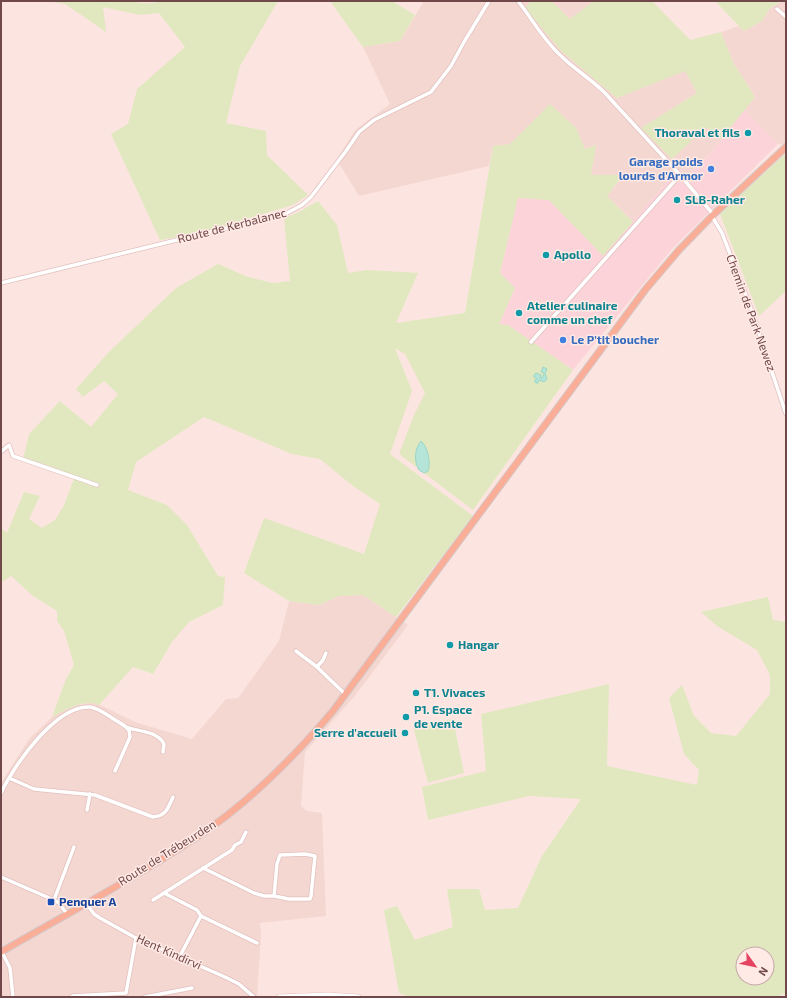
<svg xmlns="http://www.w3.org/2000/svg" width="787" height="998" font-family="'Exo 2',sans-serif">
	<rect width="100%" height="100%" fill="#fce5e0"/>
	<g fill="#f5d7d1">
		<polygon points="424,1 531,1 525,8 561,51 617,98 685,70 697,93 642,128 706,127 721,139 714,150 680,183 673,176 633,222 607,196 623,176 591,175 596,145 585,149 576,128 550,105 510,144 493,146 489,166 359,196 340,165 335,162 355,130 390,104 363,47 400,41"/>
		<polygon points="551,1 592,1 593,2 570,19"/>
		<polygon points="782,1 786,1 786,145 778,144 744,110 755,97 733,62 721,32 739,26 744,31 762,21 770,8"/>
		<polygon points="363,595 408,625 355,696 305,752 301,806 307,811 322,813 326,916 260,923 261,935 257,997 1,997 1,783 29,739 52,717 70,707 94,702 135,722 192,739 226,699 238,698 279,641 289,601 319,605 339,596"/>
	</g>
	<polygon fill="#fcd3d8" points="744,110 778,144 671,250 573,370 508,325 499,324 515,288 500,273 518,197 549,200 603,255 673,175 681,183 714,150 721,139"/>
	<g fill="#e1e8bf" fill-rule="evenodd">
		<path d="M45 1H132C143 4 151 4 162 1H278L240 66 226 123 266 131 267 155 308 195 293 205 199 233 160 240 111 134 128 124 137 89 185 47 159 13 140 15 103 7 106 32 65 4Z"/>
		<polygon points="330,1 392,1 415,15 400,41 363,47"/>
		<polygon points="531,1 551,1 570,19 594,1 652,1 690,40 721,32 733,62 755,97 721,139 706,127 672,159 641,128 697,93 685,71 617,98 561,51 525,8"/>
		<polygon points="715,1 777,1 779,3 770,8 762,21 744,31"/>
		<path d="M550 104 576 128 585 149 596 145 591 175H623L607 196 633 222 603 256 549 200 518 198 500 273 515 288 499 324 508 325 573 370 473 510 399 454 414 415 425 393 405 354 395 348 412 391 390 454 473 516 396 617 363 595 339 596 319 605 289 601 244 573 264 518 364 554 380 504 353 486 320 459 292 454 204 417 136 462 128 490 167 505 187 525 218 576 225 577 223 605 189 622 172 642 153 674 133 667 99 705C85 698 65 710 52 717L66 679 74 665 64 631 57 621V611L33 596 11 576 3 582 1 578V547L3 543 1 541V528L7 533 24 492 40 496 29 519 42 528 55 520 64 505 74 479 23 460 29 434 60 401 91 427 118 394 104 381 83 397 76 389 108 353 176 288 218 264 248 277 273 283 290 281 284 218 299 212 318 201 337 225 348 273 367 270 418 273 396 323 465 313 493 146 510 144Z"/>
		<polygon points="786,153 786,291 759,316 720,214"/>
		<path d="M768 597 773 620 786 622V996L782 993 780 997H409L399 993 384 910 397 906 415 940 453 927 447 889H479L485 910 518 908 542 856 581 799 529 796 428 820 422 787 486 771 481 714 609 684 607 766 697 785 699 770 684 754 669 698 682 685 694 716 711 733 736 736 770 694V675L757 650 717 626 701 612ZM743 954H767V978H743Z"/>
		<polygon points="453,719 464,773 428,783 413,726"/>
	</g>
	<g fill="#b5e4d8" stroke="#9bd6c7">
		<polygon points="543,367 547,369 545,373 547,379 544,382 539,380 538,383 536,383 534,381 537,379 534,377 534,375 536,373 541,375 540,378 542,378 544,374 543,372 541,372"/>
		<path d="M421 441C428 447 431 463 428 471L424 473 419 470C414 461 414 450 421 441Z"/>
	</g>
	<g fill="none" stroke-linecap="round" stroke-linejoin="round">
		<g stroke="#e1c1bf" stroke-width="5">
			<g id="street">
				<path d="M518 1C532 19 543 39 560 55 574 69 591 79 605 93L680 175 712 213 713 218 722 233 750 306 786 414"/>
				<polyline points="777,9 786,17"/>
				<polyline points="1,283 287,213 302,205 311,197 346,151 359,132 374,120 431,92 451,66 464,42 489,1"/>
				<polyline points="531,342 680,175"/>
				<polyline points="1,452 9,445 13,456 97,485"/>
				<polyline points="296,651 317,667 345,694"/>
				<polyline points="317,667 323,660 326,653"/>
				<path d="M128 728C140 731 158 732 164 744L163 752"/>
				<path d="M9 778 34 789 95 795 153 817C166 816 168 808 173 797"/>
				<path d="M1 793C14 765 56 705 90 707 98 708 106 714 112 718 118 722 125 725 129 730L130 737 115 771"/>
				<polyline points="87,810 90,794"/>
				<polyline points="203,868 254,893 264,896 274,896 289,899 310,899 311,896 315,856 305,854 280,855 277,864 274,896"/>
				<polyline points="1,877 54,900 59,903 67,914"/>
				<polyline points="164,893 197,910 201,916"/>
				<polyline points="54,900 74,847"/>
				<polyline points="153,900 232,850 235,845 241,842 246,832"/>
				<polyline points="86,903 94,914 100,918 136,938 225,977 239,984 254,997"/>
				<polyline points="201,916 257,943"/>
				<polyline points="2,952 10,968 13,997"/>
				<polyline points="180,956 201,916"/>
				<polyline points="71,997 73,996 126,993 136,938"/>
				<polyline points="145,997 192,988"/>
			</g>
		</g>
		<g stroke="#e6bfbc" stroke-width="6">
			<polyline id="secondary" points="279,997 328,995 358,997"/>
		</g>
		<g stroke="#d4c8c9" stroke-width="8">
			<path id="primary" d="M1 952C66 914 134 879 197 837 247 804 295 756 333 711L645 290 679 250 713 215 786 147"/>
		</g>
		<use href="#street" stroke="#fff" stroke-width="3.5"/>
		<use href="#secondary" stroke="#fff" stroke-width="5"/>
		<use href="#primary" stroke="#faae98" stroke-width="6"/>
	</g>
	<g fill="#0f9aa8" stroke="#ffeae5" stroke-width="1.5">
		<circle cx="748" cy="133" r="4"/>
		<circle cx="677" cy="200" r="4"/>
		<circle cx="546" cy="255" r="4"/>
		<circle cx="519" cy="313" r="4"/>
		<circle cx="450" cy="645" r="4"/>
		<circle cx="416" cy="693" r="4"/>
		<circle cx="406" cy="717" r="4"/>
		<circle cx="405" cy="733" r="4"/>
	</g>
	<g fill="#3f7fe0" stroke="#ffeae5" stroke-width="1.5">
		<circle cx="711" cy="169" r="4"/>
		<circle cx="563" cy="340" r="4"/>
	</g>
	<rect fill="#1a4fb4" stroke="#ffeae5" stroke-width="1.5" x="47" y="898" width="8" height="8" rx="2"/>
	<g text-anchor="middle" stroke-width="3" stroke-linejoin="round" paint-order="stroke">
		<g font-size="12" font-weight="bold" fill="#0d838f" stroke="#ffeae5" text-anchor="start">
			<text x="740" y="137" text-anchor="end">Thoraval et fils</text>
			<text x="685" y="204">SLB-Raher</text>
			<text x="554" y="259">Apollo</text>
			<text x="527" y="310">Atelier culinaire<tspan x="527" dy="14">comme un chef</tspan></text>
			<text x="458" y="649">Hangar</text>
			<text x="424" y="697">T1. Vivaces</text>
			<text x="414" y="714">P1. Espace<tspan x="414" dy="14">de vente</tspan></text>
			<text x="397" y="737" text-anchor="end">Serre d'accueil</text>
		</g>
		<g font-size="12" font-weight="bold" fill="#366cbe" stroke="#ffeae5" text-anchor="end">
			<text x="703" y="166">Garage poids<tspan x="703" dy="14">lourds d'Armor</tspan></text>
			<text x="571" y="344" text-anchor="start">Le P'tit boucher</text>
		</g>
		<g font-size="12" fill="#71484a" stroke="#ffeae5">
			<text transform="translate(232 226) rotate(-14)" y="4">Route de Kerbalanec</text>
			<text transform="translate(751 313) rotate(70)" y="4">Chemin de Park Newez</text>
			<text transform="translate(167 853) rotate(-32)" y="4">Route de Trébeurden</text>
			<text transform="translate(169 952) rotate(24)" y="4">Hent Kindirvi</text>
		</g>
		<g font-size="12" font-weight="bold" fill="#164399" stroke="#ffeae5" text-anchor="start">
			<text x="59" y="906">Penquer A</text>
		</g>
	</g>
	<rect width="787" height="998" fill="none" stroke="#71484a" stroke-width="4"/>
	<g transform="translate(755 966) rotate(123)"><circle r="19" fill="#ffeae5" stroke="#c6a9a7"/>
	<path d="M0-3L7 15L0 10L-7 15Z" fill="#e54563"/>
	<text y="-6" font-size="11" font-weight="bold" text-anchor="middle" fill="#71484a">N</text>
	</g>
</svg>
